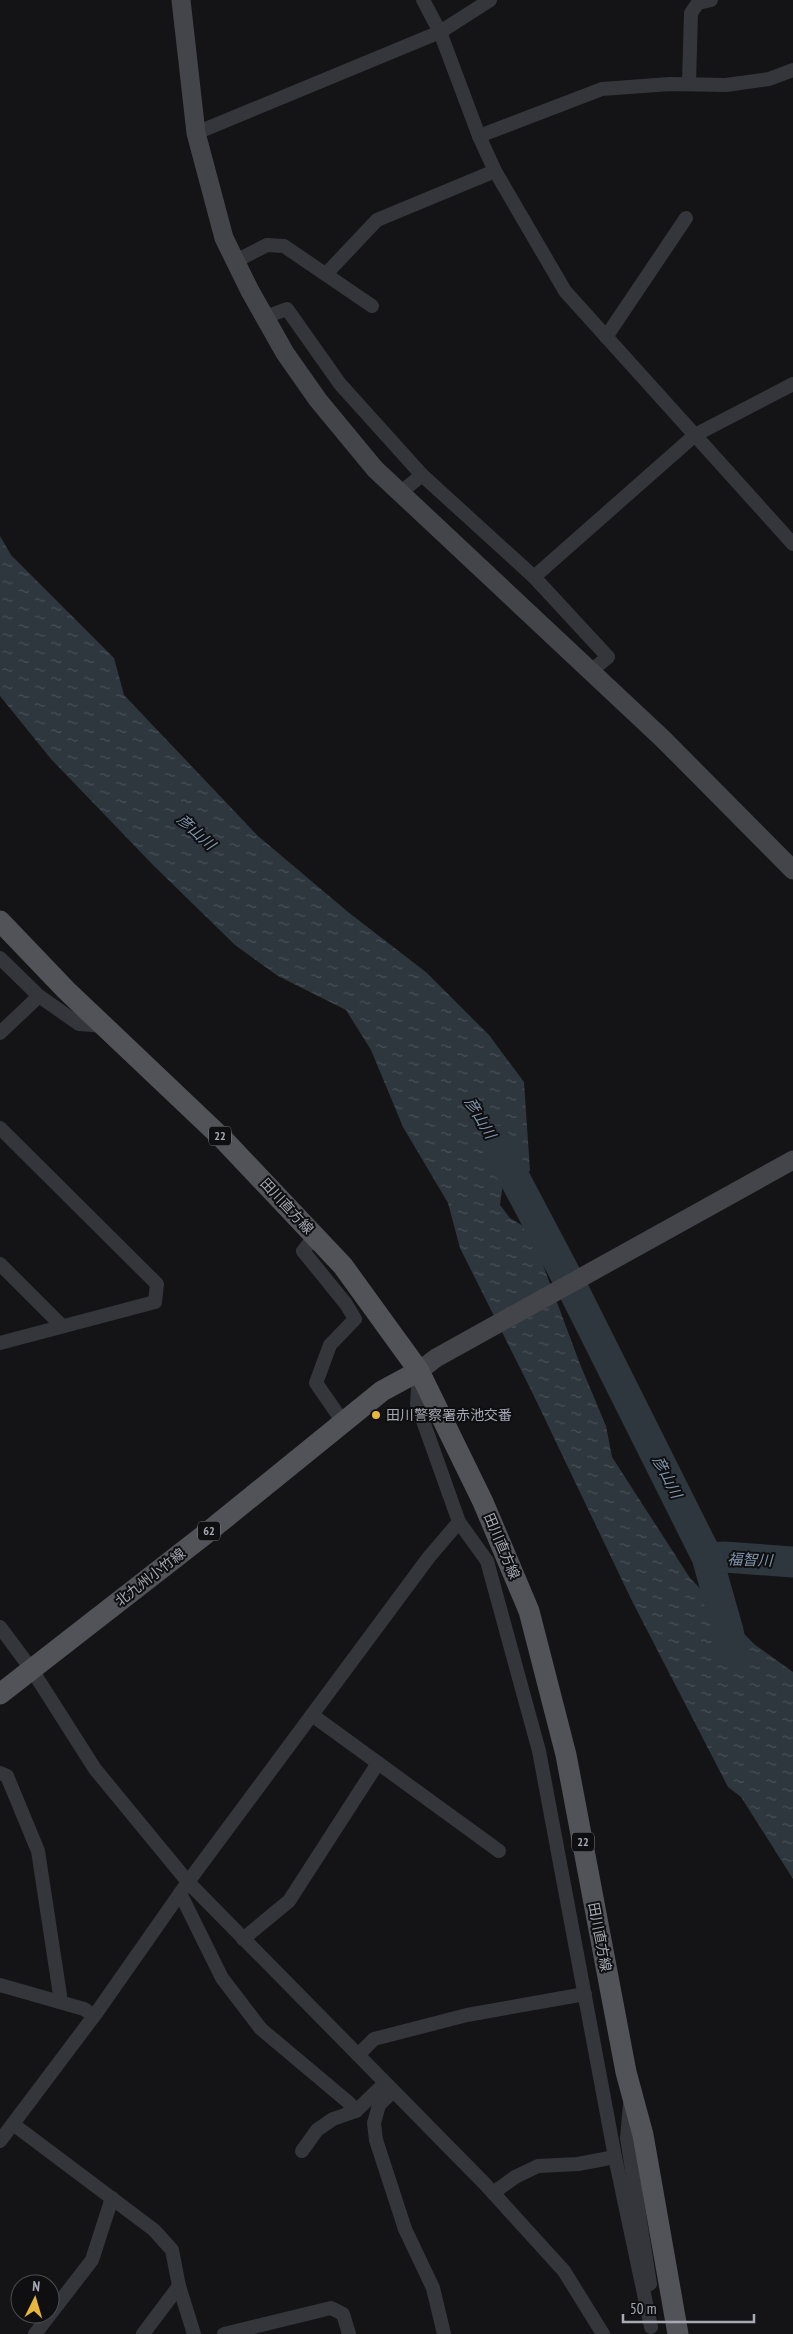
<svg xmlns="http://www.w3.org/2000/svg" width="793" height="2334" font-family="'PT Sans Narrow','Noto Sans JP',sans-serif">
	<defs>
		<pattern id="water-ripples" width="26" height="14" patternUnits="userSpaceOnUse" patternTransform="scale(1.25)"><rect width="26" height="14" fill="#2e363e"/><path d="M2 4q2-2 4 0t4 0M15 11q2-2 4 0t4 0" fill="none" stroke="#495058"/></pattern>
	</defs>
	<rect width="100%" height="100%" fill="#141416"/>
	<polygon fill="url(#water-ripples)" points="0,536 11,555 114,658 124,695 258,836 348,912 427,973 489,1035 524,1082 530,1171 503,1183 500,1205 510,1218 530,1230 580,1364 606,1426 612,1457 690,1578 754,1644 793,1672 793,1879 741,1797 728,1787 632,1601 533,1394 460,1248 448,1203 403,1127 371,1050 346,1010 278,976 235,945 153,865 51,759 0,696"/>
	<g fill="none" stroke-linecap="round" stroke-linejoin="round">
		<g stroke="#2e363e" stroke-width="31">
			<polyline points="495,1141 571,1285 707,1557 728,1631 732,1651"/>
			<polyline points="708,1558 724,1557 793,1562"/>
		</g>
		<g stroke="#35363b" stroke-width="14">
			<polyline points="423,0 440,32 479,136 495,171 565,291 793,544"/>
			<polyline points="689,84 691,13 698,3 711,0"/>
			<polyline points="196,133 440,32 490,0"/>
			<polyline points="479,136 602,89 670,84 726,85 769,79 793,70"/>
			<polyline points="236,261 267,245 284,246 372,306"/>
			<polyline points="326,274 377,220 495,171"/>
			<polyline points="265,317 287,309 340,384 422,475"/>
			<polyline points="606,337 686,218"/>
			<polyline points="400,493 422,475 534,577 695,435 793,384"/>
			<polyline points="534,577 608,657 591,671"/>
			<polyline points="0,958 39,996 79,1024 105,1026"/>
			<polyline points="0,1033 39,996"/>
			<polyline points="0,1128 157,1284 155,1302 0,1343"/>
			<polyline points="315,1236 303,1251 346,1304 355,1319 330,1345 316,1383 343,1422"/>
			<polyline points="0,1264 62,1326"/>
			<polyline points="419,1374 417,1404 459,1522 487,1561 539,1751 615,2157 651,2327"/>
			<polyline points="0,1627 32,1670 95,1769 188,1882 485,2184 564,2271 603,2334"/>
			<polyline points="312,1715 499,1851"/>
			<polyline points="0,1773 7,1776 38,1851 60,1995 59,2001"/>
			<polyline points="180,1893 222,1978 261,2029 348,2102 356,2111"/>
			<polyline points="243,1939 289,1901 378,1763"/>
			<polyline points="0,1985 84,2009 94,2016"/>
			<polyline points="358,2055 374,2039 467,2015 585,1994"/>
			<polyline points="393,2091 379,2105 374,2123 376,2140 405,2229 433,2288 444,2334"/>
			<polyline points="630,2105 627,2138 650,2284"/>
			<polyline points="13,2124 154,2230 172,2250 179,2286 194,2334"/>
			<polyline points="0,2141 97,2012 188,1882 429,1557 459,1522"/>
			<polyline points="302,2151 317,2130 333,2119 356,2111 385,2083"/>
			<polyline points="493,2193 515,2177 538,2166 578,2164 615,2157"/>
			<polyline points="35,2334 92,2260 112,2198"/>
			<polyline points="143,2334 179,2286"/>
			<polyline points="224,2334 331,2308 343,2314 349,2334"/>
		</g>
		<g stroke="#44454a" stroke-width="19">
			<polyline points="181,0 196,133 224,238 250,291 285,353 318,400 375,469 663,739 793,870"/>
			<polyline points="419,1371 436,1358 793,1160"/>
		</g>
		<g stroke="#525359" stroke-width="21">
			<polyline points="0,921 66,990 223,1139 343,1266 419,1371 483,1502 529,1611 566,1755 626,2072 643,2135 678,2334"/>
			<polyline points="0,1694 203,1536 382,1391 419,1371"/>
		</g>
	</g>
	<circle fill="#e6b73c" stroke="#0f0f11" stroke-width="2" cx="376" cy="1415" r="5"/>
	<g text-anchor="middle" stroke-width="4" stroke-linejoin="round" paint-order="stroke">
		<g fill="#0f0f11" stroke="#797c84" stroke-width="1">
			<rect x="209" y="1126.5" width="22" height="19" rx="4"/>
			<rect x="198" y="1521.5" width="22" height="19" rx="4"/>
			<rect x="572" y="1832.5" width="22" height="19" rx="4"/>
		</g>
		<g font-size="12" font-weight="bold" fill="#a7aab5">
			<text x="220" y="1140">22</text>
			<text x="209" y="1535">62</text>
			<text x="583" y="1846">22</text>
		</g>
		<g font-size="14" fill="#a7aab5" stroke="#0f0f11">
			<text transform="translate(287 1206) rotate(47)" y="5">田川直方線</text>
			<text transform="translate(502 1546) rotate(67)" y="5">田川直方線</text>
			<text transform="translate(150 1577) rotate(-38)" y="5">北九州小竹線</text>
			<text transform="translate(600 1937) rotate(79)" y="5">田川直方線</text>
		</g>
		<g font-size="14" fill="#a7aab5" stroke="#0f0f11" text-anchor="start">
			<text x="386" y="1420">田川警察署赤池交番</text>
		</g>
		<g font-size="15" font-style="italic" fill="#8096ae" stroke="#0f0f11">
			<text transform="translate(196 832) rotate(42)" y="5">彦山川</text>
			<text transform="translate(480 1118) rotate(59)" y="5">彦山川</text>
			<text transform="translate(667 1477) rotate(63)" y="5">彦山川</text>
			<text transform="translate(750 1560) rotate(2)" y="5">福智川</text>
		</g>
	</g>
	<g transform="translate(35 2299) rotate(5)"><circle r="24" fill="#0f0f11" stroke="#4c4d53"/>
	<path d="M0-4L9 19L0 12L-9 19Z" fill="#e6b73c"/>
	<text y="-8" font-size="14" font-weight="bold" text-anchor="middle" fill="#a7aab5">N</text>
	</g>
	<path d="M623 2314v8h131v-8" fill="none" stroke="#a7aab5" stroke-width="2.5"/>
	<text x="630" y="2314" font-size="15" fill="#a7aab5" stroke="#0f0f11" stroke-width="4" paint-order="stroke">50 m</text>
</svg>
